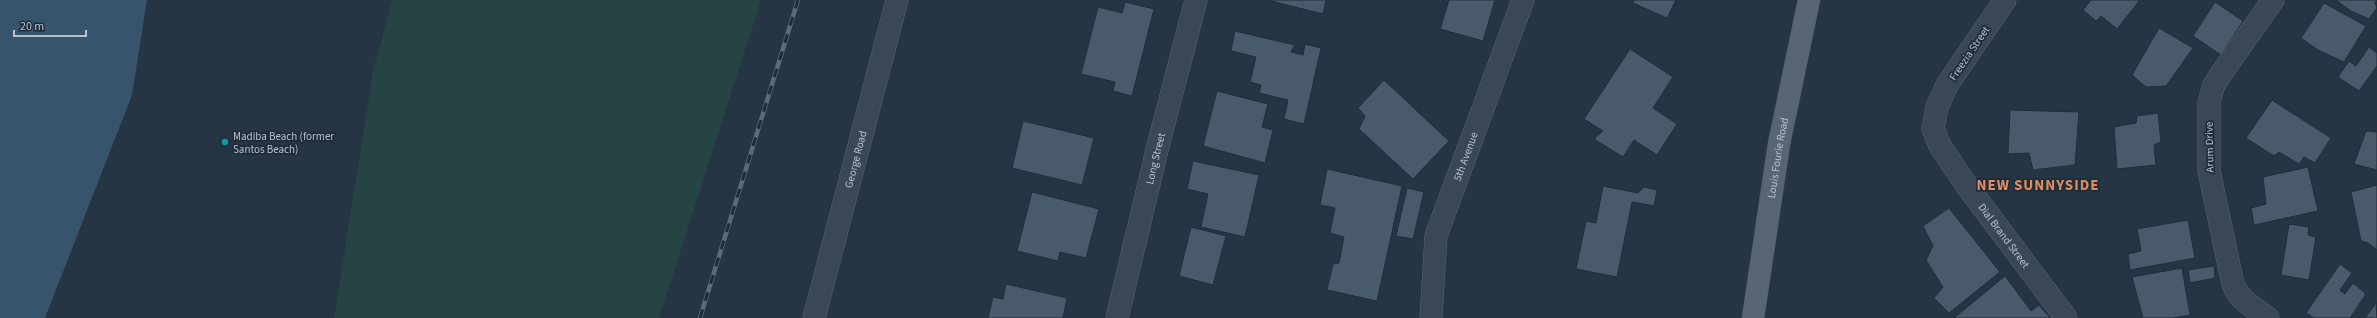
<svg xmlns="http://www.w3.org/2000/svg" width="2377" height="318" font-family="'Source Sans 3',sans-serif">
	<rect width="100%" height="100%" fill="#253544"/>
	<polygon fill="#274445" points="392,0 761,0 659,318 334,318 373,72"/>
	<polygon fill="#38536c" points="0,0 147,0 132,95 45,318 0,318"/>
	<g fill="#495b6a" stroke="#202e3b">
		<polygon points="1267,0 1326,0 1323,14"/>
		<polygon points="1449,0 1495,0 1483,41 1440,29"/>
		<polygon points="1634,0 1676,0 1667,18 1633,3"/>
		<polygon points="2091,0 2140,0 2117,29 2101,16 2096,21 2083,10"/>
		<polygon points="2336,0 2377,0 2375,3 2377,8 2369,19 2351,11"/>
		<polygon points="1125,2 1154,9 1132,96 1113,91 1115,82 1081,74 1098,7 1122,13"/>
		<polygon points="2215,2 2243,21 2221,55 2193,36"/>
		<polygon points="2324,3 2366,26 2344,62 2318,50 2301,38"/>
		<polygon points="2159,28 2193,48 2166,86 2146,87 2132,75"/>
		<polygon points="1235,31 1295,45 1291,52 1303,55 1305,44 1321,48 1304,124 1284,119 1288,100 1259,93 1261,85 1250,82 1256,57 1231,51"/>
		<polygon points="2369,47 2377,53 2377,66 2359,91 2338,77 2349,61 2356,66"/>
		<polygon points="1630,49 1673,77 1653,108 1677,124 1657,155 1634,140 1623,157 1594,139 1603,131 1584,119"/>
		<polygon points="1384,80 1449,141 1413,179 1359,129 1365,116 1358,108"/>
		<polygon points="1217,91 1268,104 1262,127 1273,130 1265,163 1203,146"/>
		<polygon points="2272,100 2331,138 2315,163 2304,157 2299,164 2279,152 2274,156 2246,138"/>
		<polygon points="2010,110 2079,112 2075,165 2033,170 2029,153 2008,154"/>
		<polygon points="2158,113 2161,142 2154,145 2156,165 2117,169 2114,127 2136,123 2137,116"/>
		<polygon points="1023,121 1094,138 1082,185 1012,168"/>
		<polygon points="2366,131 2377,132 2377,170 2354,164"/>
		<polygon points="1193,161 1259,175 1245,237 1201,227 1208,194 1187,189"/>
		<polygon points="2308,167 2318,211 2254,225 2251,208 2266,204 2263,177"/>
		<polygon points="1327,169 1402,186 1377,301 1327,290 1333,264 1339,263 1344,237 1330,233 1335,208 1320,205"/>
		<polygon points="2377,185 2377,250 2368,243 2361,241 2351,192"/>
		<polygon points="1603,186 1638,193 1644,187 1657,190 1654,206 1632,202 1617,277 1576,269 1586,221 1596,223"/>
		<polygon points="1407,188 1424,192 1413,239 1396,236"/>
		<polygon points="1032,192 1099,209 1086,258 1060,252 1058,261 1017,251"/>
		<polygon points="1949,208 2000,272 1949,313 1934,298 1943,287 1926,260 1933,246 1923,226"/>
		<polygon points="2188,220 2195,258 2130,270 2128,254 2141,251 2137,229"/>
		<polygon points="2289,224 2309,227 2308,235 2316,237 2309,280 2281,275"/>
		<polygon points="1191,227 1226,236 1213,285 1179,276"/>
		<polygon points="2340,264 2352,273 2340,290 2345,294 2353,283 2366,294 2350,318 2314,318 2306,313"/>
		<polygon points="2214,266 2215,278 2190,283 2188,270"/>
		<polygon points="2182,268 2190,315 2173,318 2143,318 2132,277"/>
		<polygon points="2005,276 2031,311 2039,305 2050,318 1954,318"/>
		<polygon points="1006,284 1067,298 1063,318 988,318 993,297 1003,299"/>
		<polygon points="2376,303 2377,318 2365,318"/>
	</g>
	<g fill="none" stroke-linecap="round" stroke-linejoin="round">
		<g stroke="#586571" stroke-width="23">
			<g id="minor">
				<path id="s1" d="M2005 0 1947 85 1937 107 1933 129 1940 146 1967 186 2066 318"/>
				<path id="s2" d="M814 318 897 0"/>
				<path id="s3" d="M1117 318 1157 150 1196 0"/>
				<path id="s4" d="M1431 318 1436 236 1523 0"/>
				<path d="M2268 318C2254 308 2240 301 2233 284L2209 171V103L2213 87 2221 74 2273 0"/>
			</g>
		</g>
		<g stroke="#43505d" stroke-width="23">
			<g id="major">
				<path id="s5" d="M1753 318 1779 144 1809 0"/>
			</g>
		</g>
		<use href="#minor" stroke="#3a4754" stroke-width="22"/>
		<use href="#major" stroke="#586673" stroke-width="22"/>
		<g stroke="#5b6b7b" stroke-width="4.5">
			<polyline id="rail" points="700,318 798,0"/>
		</g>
		<use href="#rail" stroke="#1e2c39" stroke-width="3" stroke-dasharray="9" stroke-linecap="butt"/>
	</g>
	<circle fill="#0f9aa8" stroke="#1e2c39" stroke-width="1.5" cx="225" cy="142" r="4"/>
	<g text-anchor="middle" stroke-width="3.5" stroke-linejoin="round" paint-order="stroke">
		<g font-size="11" fill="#b7c2cd" stroke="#1e2c39">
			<text transform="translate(1969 53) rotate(-56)" y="4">Freezia Street</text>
			<text transform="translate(2209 147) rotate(-91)" y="4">Arum Drive</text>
			<text dy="4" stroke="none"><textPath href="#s4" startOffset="167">5th Avenue</textPath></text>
			<text dy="4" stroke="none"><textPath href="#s5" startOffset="162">Louis Fourie Road</textPath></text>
			<text dy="4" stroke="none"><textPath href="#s2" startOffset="164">George Road</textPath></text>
			<text dy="4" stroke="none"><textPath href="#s3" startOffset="164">Long Street</textPath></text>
			<text dy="4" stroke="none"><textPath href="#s1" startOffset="278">Dial Brand Street</textPath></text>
		</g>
		<g font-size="11" fill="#b7c2cd" stroke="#1e2c39" text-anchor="start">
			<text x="233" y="140">Madiba Beach (former<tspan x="233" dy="13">Santos Beach)</tspan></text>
		</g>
		<g font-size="15" font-weight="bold" letter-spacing="1" fill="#dd8c62" stroke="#1e2c39">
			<text x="2038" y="190">NEW SUNNYSIDE</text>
		</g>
	</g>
	<path d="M14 30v6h72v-6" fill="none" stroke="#b7c2cd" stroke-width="2"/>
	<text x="20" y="30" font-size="12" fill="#b7c2cd" stroke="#1e2c39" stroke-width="3" paint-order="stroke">20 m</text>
</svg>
